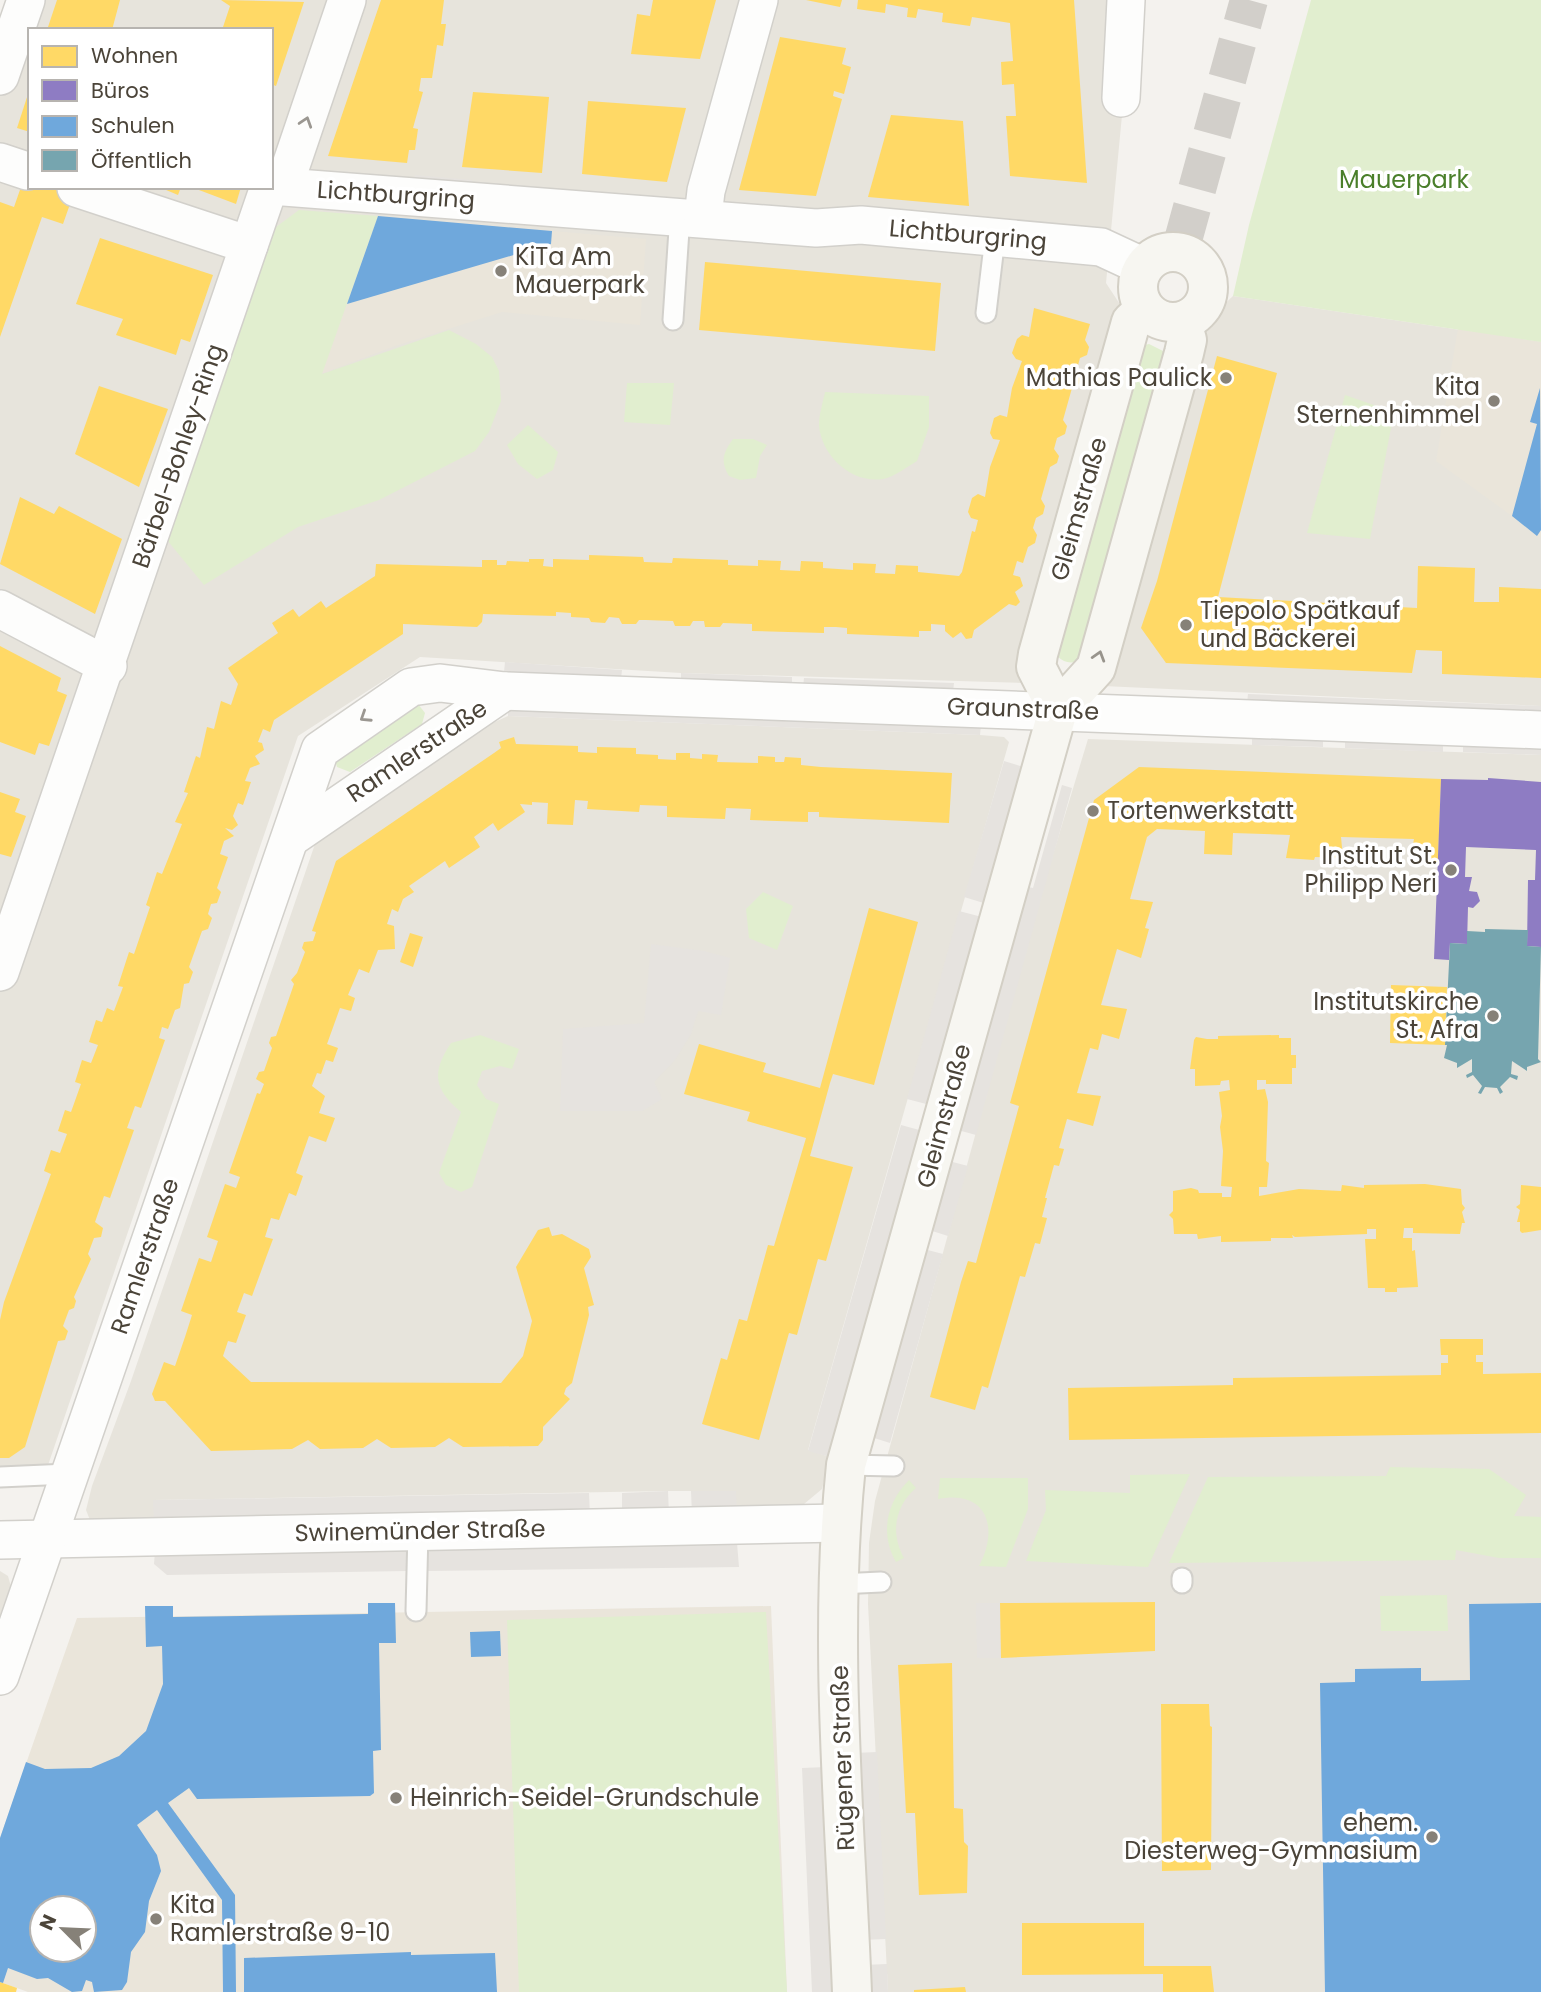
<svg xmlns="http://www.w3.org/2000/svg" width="1541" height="1992" font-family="Poppins,sans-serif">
	<rect width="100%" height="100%" fill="#f4f2ee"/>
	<g fill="#e7e4dc" fill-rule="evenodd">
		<path d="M8 0H1133L1106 283 1125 312 1024 683 681 673 420 657 298 736 46 1471 0 1475V28ZM30 30H271V187H30Z"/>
		<polygon points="1233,296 1541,342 1541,706 1103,686 1196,340 1216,312"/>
		<polygon points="508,716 980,735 1004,737 1009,742 808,1450 830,1457 822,1489 798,1509 736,1511 736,1491 668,1491 154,1500 154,1523 90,1520 86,1510 92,1486 131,1381 315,844 486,726"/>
		<polygon points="1088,739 1541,755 1541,1992 888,1992 868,1604 869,1543 875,1501 1042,891"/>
		<polygon points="0,1571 8,1576 13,1594 0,1624"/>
	</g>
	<g fill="#eae5da" fill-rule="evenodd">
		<polygon points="378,216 646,239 640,325 502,312 395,346 321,374"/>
		<polygon points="1458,328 1541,342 1541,537 1436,461"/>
		<path d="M771 1606 787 1992H28L0 1982V1838L77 1618ZM42 1908H84V1950H42Z"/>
	</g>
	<g fill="#e1eecf">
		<polygon points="1311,0 1541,0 1541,342 1233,296 1249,225"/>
		<polygon points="299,210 378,216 322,374 449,330 476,344 492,357 499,371 501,401 489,432 475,451 379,500 298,527 204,585 167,540 276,227"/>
		<path d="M1149 344 1171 355 1083 659C1072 664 1066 664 1057 656L1141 346Z"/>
		<polygon points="627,383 674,383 670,425 624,422"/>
		<path d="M825 392 929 396V427L917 461C907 467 894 477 883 479 851 484 821 455 819 425 819 414 823 402 825 392Z"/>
		<polygon points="1345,395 1394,412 1370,539 1307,533"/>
		<polygon points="528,425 558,452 553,470 537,479 518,464 507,445"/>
		<path d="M733 439H753L767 445 760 456 756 478 740 480 729 476C720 461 723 453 733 439Z"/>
		<polygon points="418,704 425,713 422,724 350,772 337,767 335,760"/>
		<polygon points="763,892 793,906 777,950 749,938 746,909"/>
		<path d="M480 1035 519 1049 512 1069 500 1066 482 1071 477 1085 486 1099 499 1104 472 1187 461 1192 446 1185 439 1173 461 1112C434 1089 431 1073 451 1043Z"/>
		<polygon points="1390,1467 1489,1469 1526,1495 1514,1516 1541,1517 1541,1558 1499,1558 1456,1550 1455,1560 1169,1563 1208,1477 1386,1476"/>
		<polygon points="1190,1474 1148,1567 1026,1561 1046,1510 1045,1490 1130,1493 1130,1475"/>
		<path d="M940 1478H1028V1509L1006 1567 979 1566C999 1529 988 1489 938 1499Z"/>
		<path d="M909 1480 916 1488C895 1506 890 1533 904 1558L896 1562C880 1534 886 1503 909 1480Z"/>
		<polygon points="1447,1595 1448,1631 1381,1631 1380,1596"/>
		<polygon points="766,1612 787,1992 519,1992 507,1620"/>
	</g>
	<g fill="#e6e3df">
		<polygon points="415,175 472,180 472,189 415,184"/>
		<polygon points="505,662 622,670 621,679 504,672"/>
		<polygon points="681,673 792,677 792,687 681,682"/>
		<polygon points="804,678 954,683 953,692 803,687"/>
		<polygon points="1248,694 1541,706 1541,715 1247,703"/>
		<polygon points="508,706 981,725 980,735 508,716"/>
		<polygon points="1252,736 1323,737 1323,747 1252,745"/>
		<polygon points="1345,738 1443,742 1443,752 1345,748"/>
		<polygon points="1463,743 1541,746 1541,755 1463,752"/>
		<polygon points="1004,761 1027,768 987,904 964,897"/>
		<polygon points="1062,785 1072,788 976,1135 954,1129 1020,885 1033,888"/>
		<polygon points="959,911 982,917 930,1105 907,1099"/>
		<polygon points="651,944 704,951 730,958 721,1015 698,1011 691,1034 675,1060 654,1082 662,1099 642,1111 560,1111 563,1029 644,1023"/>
		<polygon points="901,1125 923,1131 830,1457 808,1451"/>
		<polygon points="945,1160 968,1166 948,1236 926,1229"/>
		<polygon points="920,1248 943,1254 890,1443 868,1436"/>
		<polygon points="668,1491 669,1515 622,1516 622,1493"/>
		<polygon points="691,1491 736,1491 737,1515 692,1515"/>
		<polygon points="589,1493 590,1517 154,1523 153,1500"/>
		<polygon points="737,1543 739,1567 427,1571 426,1547"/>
		<polygon points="406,1548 407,1571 167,1575 154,1564 155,1551"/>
		<polygon points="976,1603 1000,1603 1001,1658 977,1658"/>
		<polygon points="877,1752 886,1939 862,1940 854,1753"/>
		<polygon points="826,1767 836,1992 812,1992 802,1768"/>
		<polygon points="887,1964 888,1992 864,1992 863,1965"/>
	</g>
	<g fill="#ffd966">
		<polygon points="57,0 120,0 112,30 47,30"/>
		<polygon points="221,0 304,2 276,86 271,84 271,30 222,30 230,6"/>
		<polygon points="381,0 444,0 441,24 446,24 443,46 437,45 432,78 421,78 419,91 423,92 413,128 418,129 415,150 409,150 407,163 328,156"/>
		<polygon points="653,0 716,0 700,59 631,54 637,14 650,16"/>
		<polygon points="806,0 842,0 840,7"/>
		<polygon points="858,0 1074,0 1087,183 1010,176 1006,116 1016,116 1014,84 1002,85 1001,62 1013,61 1010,23 972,17 970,26 942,22 943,13 918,9 916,18 907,17 908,8 886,4 885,13 857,9"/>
		<polygon points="780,37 846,48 842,64 851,67 844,94 834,91 833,96 842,99 816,196 739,190"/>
		<polygon points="29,91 30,92 30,132 17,128"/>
		<polygon points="473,92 549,97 542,173 462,167"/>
		<polygon points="588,101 686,108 667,182 582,174"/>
		<polygon points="891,115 963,121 969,206 868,197"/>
		<polygon points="29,164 30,187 76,187 63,224 42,217 0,337 0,202 14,207"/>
		<polygon points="159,187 181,187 178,195"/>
		<polygon points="191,187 241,187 236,204"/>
		<polygon points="100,238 213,275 190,342 181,339 176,355 116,335 123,319 76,304"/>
		<polygon points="705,262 941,283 935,351 699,330"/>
		<polygon points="1034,308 1090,324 1085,340 1089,347 1087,355 1080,358 1077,369 1081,376 1079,384 1072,388 1063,420 1067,426 1065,434 1057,438 1054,449 1059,456 1057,463 1050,467 1041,499 1045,506 1043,514 1036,518 1033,528 1037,535 1035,543 1028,547 1023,563 1017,561 1013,575 1020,577 1023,586 1015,592 1020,602 1016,606 1009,604 974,630 972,638 966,639 961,632 953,638 945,631 945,625 931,624 931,631 919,631 919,637 847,634 847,628 836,627 824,627 824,633 752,631 752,624 723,623 720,627 705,627 704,621 693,621 690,626 675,626 673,621 646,620 639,620 636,624 622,624 619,618 609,617 605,623 591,622 589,618 571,617 571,613 556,612 556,616 483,614 482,622 477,627 403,624 403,634 274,720 270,732 263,729 258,742 262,743 264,750 255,756 260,764 250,768 245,781 251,782 243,805 238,803 233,816 238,825 232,830 225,828 234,836 224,841 220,854 228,857 217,888 221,892 217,903 211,904 208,914 212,918 208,929 202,931 189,967 193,972 189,983 184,984 180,1008 175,1010 168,1029 162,1027 159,1038 165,1040 141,1108 135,1106 127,1128 134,1130 110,1198 104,1196 95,1222 103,1228 101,1237 94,1238 88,1254 91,1259 74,1297 76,1301 74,1308 69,1310 63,1326 68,1331 65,1340 58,1341 25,1447 9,1458 0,1458 0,1320 4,1302 51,1174 44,1171 51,1150 60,1153 67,1134 58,1131 65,1110 71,1112 81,1084 75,1082 82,1060 91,1063 98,1045 89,1042 96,1020 102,1022 107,1008 114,1011 123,987 118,986 129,952 134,954 150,907 146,905 157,872 162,874 182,824 175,822 188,793 184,792 196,756 200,758 207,727 214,729 221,701 231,705 238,684 228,668 278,633 272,623 293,609 299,617 321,601 326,608 375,576 376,564 482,567 482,560 497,560 497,565 506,565 507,561 529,562 529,559 544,559 543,566 553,567 553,559 589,560 589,555 643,557 644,562 672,563 673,558 728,560 728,565 758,566 758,560 781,561 780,570 800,571 801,561 823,562 823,568 853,570 853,563 876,564 875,573 895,574 896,565 918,566 918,572 959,576 962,572 972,531 975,532 978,520 971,518 968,512 972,498 978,494 985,497 990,467 1000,440 993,439 990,433 994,418 1000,415 1007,417 1012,388 1022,361 1016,359 1012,353 1017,339 1022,335 1029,337"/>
		<polygon points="1217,356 1277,373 1218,597 1417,608 1418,566 1475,568 1474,602 1499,602 1499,587 1541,589 1541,678 1442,674 1442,651 1416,650 1412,673 1166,663 1141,628 1157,581"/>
		<polygon points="99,386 168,409 139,487 75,454"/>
		<polygon points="20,497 54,514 59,506 122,539 95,614 0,564"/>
		<polygon points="0,646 61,678 57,691 67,695 49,746 39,743 35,755 0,742"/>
		<polygon points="514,737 516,744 578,746 578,752 597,753 597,747 636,748 636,754 658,755 658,759 676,760 676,753 690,753 690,758 702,759 702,754 718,755 717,762 758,763 758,756 775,757 775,762 784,762 785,757 801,758 801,765 821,767 952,773 949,823 819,817 819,812 808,812 808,822 750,820 751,809 726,808 725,819 667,817 667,806 640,805 639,812 587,809 588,801 575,800 573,825 547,824 548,803 532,802 532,805 520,804 525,812 498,831 493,823 474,837 480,847 449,868 445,861 409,886 414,892 403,899 398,912 392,909 387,924 394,926 395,949 378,950 369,973 359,969 348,995 355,998 351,1011 340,1008 327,1044 338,1048 333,1062 326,1060 321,1074 317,1073 312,1086 325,1096 319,1113 335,1118 326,1142 309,1136 296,1173 303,1176 296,1196 289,1193 279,1220 271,1218 265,1237 273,1239 267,1255 252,1296 244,1293 237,1312 246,1315 236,1343 228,1341 223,1356 251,1382 501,1383 523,1356 532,1321 516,1267 538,1230 549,1227 552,1236 562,1234 589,1249 591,1257 584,1268 594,1305 588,1307 589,1315 572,1383 566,1388 564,1394 570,1399 543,1427 543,1440 538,1446 463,1447 449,1438 435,1447 391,1448 377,1439 363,1448 320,1449 308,1440 292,1449 211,1451 165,1401 155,1401 152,1394 164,1362 175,1366 185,1337 192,1315 181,1311 199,1258 211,1262 218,1241 207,1237 225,1184 236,1188 240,1177 229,1173 257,1093 260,1094 264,1084 256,1079 259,1072 264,1071 272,1048 269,1043 271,1037 276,1036 294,984 291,980 297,973 305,952 302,948 304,942 313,941 316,932 312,931 336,861 494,753 501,748 499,742"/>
		<polygon points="1139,767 1441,779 1438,862 1410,860 1414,839 1341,837 1343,858 1315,857 1314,860 1286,858 1290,835 1233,833 1232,855 1204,854 1205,831 1157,829 1147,837 1130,899 1153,902 1145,928 1149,929 1141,958 1117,949 1101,1005 1127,1009 1119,1039 1102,1034 1098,1050 1090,1048 1077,1093 1101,1096 1093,1126 1067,1119 1059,1148 1064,1149 1059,1166 1054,1165 1045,1198 1047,1198 1042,1217 1047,1218 1040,1244 1035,1243 1025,1277 1020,1276 988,1388 982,1386 975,1410 930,1397 961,1282 968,1261 976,1263 1019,1106 1010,1103 1094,800"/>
		<polygon points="0,792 20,799 15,812 26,816 11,857 0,854"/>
		<polygon points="869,908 918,922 874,1085 833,1074 830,1083 810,1156 853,1167 826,1261 818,1259 797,1335 789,1333 759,1440 702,1424 721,1358 727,1360 739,1319 747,1321 768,1245 774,1246 806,1138 747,1121 750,1112 684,1094 699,1044 766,1063 763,1072 820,1088"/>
		<polygon points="410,933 423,937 413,967 400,962"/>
		<polygon points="1391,985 1447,987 1445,1045 1390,1043"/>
		<polygon points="1279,1035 1279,1038 1291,1038 1291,1055 1296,1055 1296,1068 1292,1068 1292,1084 1266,1084 1266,1080 1257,1080 1257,1090 1265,1089 1268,1102 1266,1161 1269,1163 1267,1187 1259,1187 1259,1196 1299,1189 1341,1191 1342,1185 1364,1188 1364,1185 1425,1184 1461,1189 1462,1204 1465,1208 1462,1212 1465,1223 1462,1223 1460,1234 1413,1233 1413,1228 1404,1228 1403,1238 1412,1238 1412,1251 1415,1250 1418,1287 1397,1288 1397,1292 1385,1292 1385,1288 1368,1288 1365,1239 1376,1239 1376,1229 1367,1229 1367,1234 1295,1237 1292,1235 1293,1238 1271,1238 1271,1241 1221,1242 1221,1236 1198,1239 1197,1234 1174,1234 1173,1219 1169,1215 1173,1211 1173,1191 1191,1188 1198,1190 1199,1193 1222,1193 1222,1197 1231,1197 1232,1187 1221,1186 1223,1151 1220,1127 1222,1116 1219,1092 1230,1090 1229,1080 1221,1081 1220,1085 1195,1086 1195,1069 1190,1069 1194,1040 1196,1037 1207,1039 1218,1039 1218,1036"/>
		<polygon points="1521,1185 1541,1187 1541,1230 1522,1233 1520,1231 1520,1222 1517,1222 1520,1210 1516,1207 1520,1204"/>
		<polygon points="1440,1339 1483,1339 1483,1355 1476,1355 1476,1362 1483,1362 1483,1374 1541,1373 1541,1433 1069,1440 1068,1388 1233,1385 1233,1378 1441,1375 1441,1363 1448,1363 1448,1355 1441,1355"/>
		<polygon points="1155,1602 1155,1651 1001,1658 1000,1603"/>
		<polygon points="952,1663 954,1808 963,1809 964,1842 968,1846 967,1893 919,1895 915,1813 906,1813 898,1665"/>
		<polygon points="1161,1704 1209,1704 1210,1726 1212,1727 1211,1870 1162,1871"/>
		<polygon points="1022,1923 1144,1923 1144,1966 1211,1966 1214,1992 1163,1992 1163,1974 1022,1975"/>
		<polygon points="0,1982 17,1988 16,1992 0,1992"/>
		<polygon points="965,1987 966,1992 914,1992 914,1990"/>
	</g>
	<polygon fill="#8e7cc3" points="1488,778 1541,782 1541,947 1527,946 1528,880 1535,880 1536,850 1466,847 1465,877 1472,877 1469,891 1477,892 1480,901 1473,908 1468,907 1467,944 1450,943 1449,960 1434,959 1441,779 1488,780"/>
	<g fill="#6fa8dc" fill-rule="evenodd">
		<polygon points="378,216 552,231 551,244 347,304"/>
		<polygon points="1540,388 1541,530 1537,536 1512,516 1537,424 1530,422"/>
		<path d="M368 1603H395L396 1643H379L381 1750 373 1751 374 1793 370 1796 197 1799 189 1788 168 1803 235 1895 236 1992H223L222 1900 157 1810 137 1825 157 1855 161 1871 149 1901 145 1932 131 1952 127 1982 122 1990 94 1992 92 1982 86 1980 82 1991 72 1992 48 1978 37 1979 8 1968 3 1983 0 1982V1838L26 1762 45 1769 91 1768 119 1756 146 1731 163 1684 162 1646 146 1647 145 1606H173V1617L241 1616 368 1614ZM42 1908H84V1950H42Z"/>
		<polygon points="1541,1603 1541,1992 1325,1992 1320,1683 1355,1682 1355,1669 1421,1668 1421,1681 1470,1680 1469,1604"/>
		<polygon points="500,1631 501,1656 471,1657 470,1632"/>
		<polygon points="411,1952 411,1955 495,1953 497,1992 244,1992 244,1958"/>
	</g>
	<polygon fill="#76a5af" points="1485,929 1528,930 1527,946 1541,947 1538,1059 1541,1062 1527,1067 1527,1071 1512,1061 1511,1074 1518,1076 1517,1080 1510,1077 1500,1087 1503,1092 1500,1094 1497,1088 1485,1087 1481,1094 1478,1093 1482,1086 1473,1075 1467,1078 1466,1075 1472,1072 1472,1059 1457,1068 1457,1063 1444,1058 1447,1045 1445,1045 1450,943 1467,944 1467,931 1485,932"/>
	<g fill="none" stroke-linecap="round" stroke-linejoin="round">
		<polyline stroke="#d2cfca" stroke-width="38" stroke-dasharray="38 19" stroke-linecap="butt" points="1182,244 1249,0"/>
		<g stroke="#d2d0cb" stroke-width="23">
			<g id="lane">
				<polyline points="986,313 995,237"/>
				<polyline points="673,320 680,215"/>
				<polyline points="846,1465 894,1466"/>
				<polyline points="0,1477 68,1474"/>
				<polyline points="1182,1578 1182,1583"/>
				<polyline points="839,1584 881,1582"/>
				<polyline points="416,1611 418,1532"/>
			</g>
		</g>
		<g stroke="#d2d0cb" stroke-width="40">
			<g id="street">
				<polyline points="0,76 26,0"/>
				<polyline points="1121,98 1126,0"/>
				<polyline points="0,162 27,171"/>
				<polyline points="271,186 816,228 861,225 1101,247 1144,267"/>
				<polyline points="284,186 347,0"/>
				<polyline points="76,188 249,245"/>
				<polyline points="703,217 706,191 759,0"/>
				<polyline points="0,609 108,666"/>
				<polyline points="292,837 505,691"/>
				<polyline points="0,972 269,187"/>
				<polyline points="0,1540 840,1523"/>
				<polyline points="0,1676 320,750 411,687 440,683 505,691 1541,730"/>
			</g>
		</g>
		<g stroke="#d3cfc5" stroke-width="42">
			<g id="secondary">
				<circle cx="1173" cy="287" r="35"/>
				<polyline points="1058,710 1036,667 1038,654 1131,322 1145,309"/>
				<path d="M852 1992C845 1817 828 1639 846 1465L1058 710 1096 668 1184 353 1187 340 1182 322"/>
			</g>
		</g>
		<use href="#lane" stroke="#fdfdfc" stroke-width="19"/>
		<use href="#street" stroke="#fdfdfc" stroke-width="37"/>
		<use href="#secondary" stroke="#f7f6f1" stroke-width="38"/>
	</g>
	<defs><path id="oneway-chevron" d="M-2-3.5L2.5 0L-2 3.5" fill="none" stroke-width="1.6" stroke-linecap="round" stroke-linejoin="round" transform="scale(1.75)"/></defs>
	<g stroke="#9b9791">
		<use href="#oneway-chevron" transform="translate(306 122) rotate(-72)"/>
		<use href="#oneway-chevron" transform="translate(365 717) rotate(147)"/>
	</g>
	<use stroke="#98948c" href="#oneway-chevron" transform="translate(1099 656) rotate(-73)"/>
	<g fill="#868178" stroke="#fff" stroke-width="2.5">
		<circle cx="501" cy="271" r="7"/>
		<circle cx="1226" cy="378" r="7"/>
		<circle cx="1494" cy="401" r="7"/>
		<circle cx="1186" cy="625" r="7"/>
		<circle cx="1093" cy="811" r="7"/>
		<circle cx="1451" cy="870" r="7"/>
		<circle cx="1493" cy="1016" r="7"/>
		<circle cx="396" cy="1798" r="7"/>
		<circle cx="1432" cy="1837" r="7"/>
		<circle cx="156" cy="1919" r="7"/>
	</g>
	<g text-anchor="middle" stroke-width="7" stroke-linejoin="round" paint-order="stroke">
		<g font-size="24" fill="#4a7f2a" stroke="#fff">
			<text x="1404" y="188">Mauerpark</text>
		</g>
		<g font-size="24" fill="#4b4439" stroke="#fff">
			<text transform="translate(396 195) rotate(4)" y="8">Lichtburgring</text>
			<text transform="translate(968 235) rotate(5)" y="8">Lichtburgring</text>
			<text transform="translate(178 456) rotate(-71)" y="8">Bärbel-Bohley-Ring</text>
			<text transform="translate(1079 509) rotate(-74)" y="8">Gleimstraße</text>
			<text transform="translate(1023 709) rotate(2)" y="8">Graunstraße</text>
			<text transform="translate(417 751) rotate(-34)" y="8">Ramlerstraße</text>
			<text transform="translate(944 1116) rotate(-75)" y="8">Gleimstraße</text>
			<text transform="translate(145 1256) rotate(-71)" y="8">Ramlerstraße</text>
			<text transform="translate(420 1531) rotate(-1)" y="8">Swinemünder Straße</text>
			<text transform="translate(843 1758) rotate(-92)" y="8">Rügener Straße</text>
		</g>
		<g font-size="24" fill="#4b4439" stroke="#fff" text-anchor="start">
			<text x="515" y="265">KiTa Am<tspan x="515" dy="28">Mauerpark</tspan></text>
			<text x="1212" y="386" text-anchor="end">Mathias Paulick</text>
			<text x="1480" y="395" text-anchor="end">Kita<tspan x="1480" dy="28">Sternenhimmel</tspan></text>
			<text x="1200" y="619">Tiepolo Spätkauf<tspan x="1200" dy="28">und Bäckerei</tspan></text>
			<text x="1107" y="819">Tortenwerkstatt</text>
			<text x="1437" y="864" text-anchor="end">Institut St.<tspan x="1437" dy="28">Philipp Neri</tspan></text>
			<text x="1479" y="1010" text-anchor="end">Institutskirche<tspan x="1479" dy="28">St. Afra</tspan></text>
			<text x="410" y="1806">Heinrich-Seidel-Grundschule</text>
			<text x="1418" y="1831" text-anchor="end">ehem.<tspan x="1418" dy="28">Diesterweg-Gymnasium</tspan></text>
			<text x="170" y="1913">Kita<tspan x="170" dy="28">Ramlerstraße 9-10</tspan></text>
		</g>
	</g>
	<rect x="28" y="28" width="245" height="161" fill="#ffffff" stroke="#b7b4b0" stroke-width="2"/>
	<rect x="42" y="46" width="35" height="21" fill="#ffd966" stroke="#b7b4b0" stroke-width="2"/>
	<text x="91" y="63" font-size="21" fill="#4b4439">Wohnen</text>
	<rect x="42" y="80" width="35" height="21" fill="#8e7cc3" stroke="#b7b4b0" stroke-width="2"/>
	<text x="91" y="98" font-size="21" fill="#4b4439">Büros</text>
	<rect x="42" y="116" width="35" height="21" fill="#6fa8dc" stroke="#b7b4b0" stroke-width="2"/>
	<text x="91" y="133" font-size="21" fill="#4b4439">Schulen</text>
	<rect x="42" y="150" width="35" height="21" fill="#76a5af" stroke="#b7b4b0" stroke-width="2"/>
	<text x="91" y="168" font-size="21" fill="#4b4439">Öffentlich</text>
	<g transform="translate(63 1929) rotate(294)"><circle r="33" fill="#ffffff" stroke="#b7b4b0" stroke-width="2"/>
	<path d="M0-5L12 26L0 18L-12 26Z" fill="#868178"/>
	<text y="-10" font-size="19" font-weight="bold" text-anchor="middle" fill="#4b4439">N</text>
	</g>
</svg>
